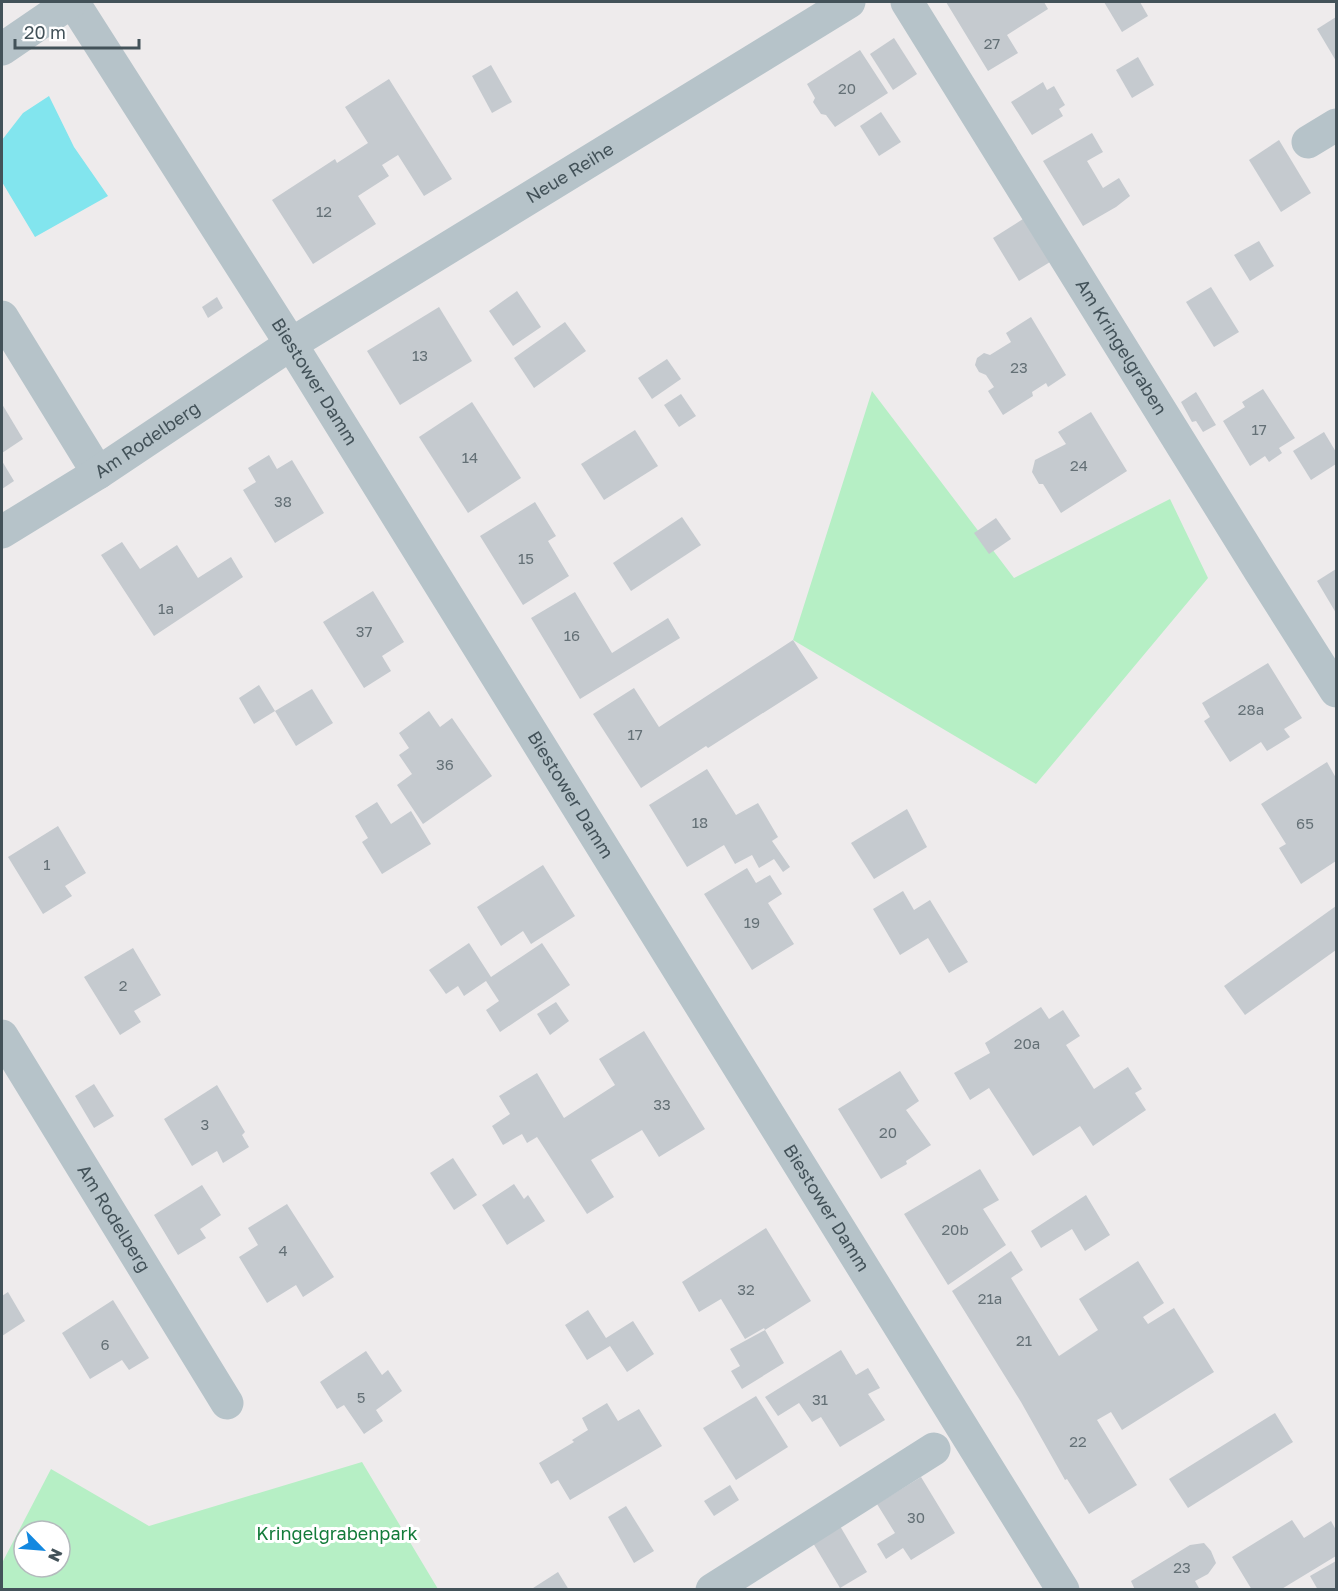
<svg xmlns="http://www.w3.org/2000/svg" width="1338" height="1591" font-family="'Golos Text',sans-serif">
	<rect width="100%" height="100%" fill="#eeebec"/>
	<g fill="#b6efc5" fill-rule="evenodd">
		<polygon points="872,391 1014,578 1170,499 1208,578 1036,784 793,640"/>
		<path d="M362 1462 438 1589H2V1563L51 1469 149 1526ZM24 1531H60V1567H24Z"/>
	</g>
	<polygon fill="#82e5ee" points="49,96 74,147 108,196 35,237 2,182 2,140 23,113"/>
	<g fill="#c5cacf">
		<polygon points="946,2 1044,2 1048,9 1007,35 1018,53 988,71"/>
		<polygon points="1104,2 1140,2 1148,16 1122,32"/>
		<polygon points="1336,17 1336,61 1317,29"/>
		<polygon points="894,38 917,74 893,90 870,54"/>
		<polygon points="860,50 888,93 835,127 826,115 821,114 813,102 815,98 807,84"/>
		<polygon points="1138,57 1154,85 1132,98 1116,70"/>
		<polygon points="491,65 512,102 492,113 472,76"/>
		<polygon points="389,79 452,179 424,196 398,155 382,165 389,176 358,196 376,224 313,264 272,200 335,159 337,163 368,143 345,107"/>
		<polygon points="1043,82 1047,90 1054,86 1065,105 1059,109 1063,116 1032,135 1011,102"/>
		<polygon points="881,112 901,142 879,156 860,126"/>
		<polygon points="1092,133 1103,152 1087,161 1103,188 1119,178 1130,196 1116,207 1083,226 1043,161"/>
		<polygon points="1279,140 1311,193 1281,212 1249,160"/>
		<polygon points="1023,219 1050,262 1019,281 993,238"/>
		<polygon points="1259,241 1274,266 1250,281 1234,255"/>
		<polygon points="1211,287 1239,332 1214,347 1186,302"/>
		<polygon points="517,291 541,327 513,346 489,311"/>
		<polygon points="217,297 223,308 208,318 202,307"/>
		<polygon points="439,307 472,361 400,405 367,351"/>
		<polygon points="1031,317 1066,375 1048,387 1046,383 1032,392 1033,396 1003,415 988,391 994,387 986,375 979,372 975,365 977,358 984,353 990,355 1011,342 1006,333"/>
		<polygon points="565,322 586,351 534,388 514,358"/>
		<polygon points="667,359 681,379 652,399 638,378"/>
		<polygon points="1263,389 1295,438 1279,448 1282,453 1269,462 1265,456 1250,466 1223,421 1245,407 1242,402"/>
		<polygon points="1196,392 1216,425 1203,432 1196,421 1192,422 1181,402"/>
		<polygon points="681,394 696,416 679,427 664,405"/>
		<polygon points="472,402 521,478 468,513 419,437"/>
		<polygon points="2,404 23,439 2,453"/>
		<polygon points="1091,412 1127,471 1061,513 1043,484 1039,484 1032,472 1035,460 1066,444 1058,432"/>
		<polygon points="635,430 658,466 604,500 581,464"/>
		<polygon points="1324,432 1336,452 1336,464 1311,480 1293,451"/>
		<polygon points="269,455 277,469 292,460 324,513 275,543 243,490 256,482 248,468"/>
		<polygon points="2,461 14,481 2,489"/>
		<polygon points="535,502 556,536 548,541 569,576 523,605 480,536"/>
		<polygon points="682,517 701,545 631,591 613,563"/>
		<polygon points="996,518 1011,539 989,554 974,533"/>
		<polygon points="122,542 140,569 177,545 198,578 231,557 243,577 154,636 101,555"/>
		<polygon points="1336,569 1336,613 1317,581"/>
		<polygon points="373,591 404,642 382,656 391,671 364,688 323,622"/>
		<polygon points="575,592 612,653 668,618 680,638 580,699 531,618"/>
		<polygon points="793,640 818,678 708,748 706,746 641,788 593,714 634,688 659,727"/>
		<polygon points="1268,663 1302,718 1284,729 1290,737 1267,751 1261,742 1230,762 1204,721 1210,717 1202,703"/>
		<polygon points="259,685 275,711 254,724 239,698"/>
		<polygon points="312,689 333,723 296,746 275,711"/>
		<polygon points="429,711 440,727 452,718 492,776 423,824 397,785 412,774 399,755 409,748 399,733"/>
		<polygon points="1327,762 1336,778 1336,861 1301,884 1279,848 1286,844 1261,804"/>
		<polygon points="707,769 736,815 758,803 778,837 772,841 790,867 783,872 774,859 759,868 752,855 735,864 724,845 687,867 649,805"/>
		<polygon points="377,802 391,824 411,811 431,844 382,874 362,842 368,838 355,816"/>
		<polygon points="907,809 927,847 874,879 851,843"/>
		<polygon points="58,826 86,873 65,886 72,896 43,914 8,857"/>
		<polygon points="543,865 575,916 531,944 523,931 501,946 477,907"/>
		<polygon points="747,868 756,883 770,875 782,894 768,903 794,944 752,970 704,894"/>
		<polygon points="903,891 914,910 930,900 968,962 949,973 928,938 900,955 873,909"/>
		<polygon points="1336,906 1336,950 1245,1015 1224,986"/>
		<polygon points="469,943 491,977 542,943 570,985 500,1032 486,1010 499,1001 486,981 464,996 458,986 446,994 429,970"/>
		<polygon points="133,948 161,995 134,1011 141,1022 120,1035 84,977"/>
		<polygon points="556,1002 569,1021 550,1035 537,1014"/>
		<polygon points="1041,1007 1049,1019 1063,1010 1080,1036 1066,1045 1094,1089 1128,1067 1142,1089 1135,1093 1146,1110 1093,1146 1080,1126 1033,1156 989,1088 970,1100 954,1073 990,1053 985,1043"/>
		<polygon points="644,1031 705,1129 659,1157 642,1130 591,1160 614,1197 587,1214 537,1137 527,1143 522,1134 503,1145 492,1126 510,1114 499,1096 537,1073 564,1118 615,1085 599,1059"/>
		<polygon points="900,1071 919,1101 906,1110 931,1145 906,1161 907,1164 881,1179 838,1109"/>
		<polygon points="94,1084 114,1116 94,1128 75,1096"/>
		<polygon points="217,1085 245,1132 242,1135 249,1147 223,1163 217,1151 192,1166 164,1119"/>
		<polygon points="453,1158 477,1195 454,1210 430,1173"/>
		<polygon points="980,1169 999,1200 983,1209 1006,1245 948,1285 904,1214"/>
		<polygon points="514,1184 524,1199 528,1195 545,1221 507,1245 482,1205"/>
		<polygon points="202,1185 221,1215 200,1229 206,1238 178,1255 154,1215"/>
		<polygon points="1086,1195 1110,1235 1085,1251 1072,1229 1041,1248 1031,1231"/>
		<polygon points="287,1204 334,1277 303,1297 296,1285 267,1303 239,1257 258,1245 248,1228"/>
		<polygon points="766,1228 811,1301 765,1330 764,1328 745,1339 721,1299 699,1312 682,1282"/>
		<polygon points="1011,1251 1023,1270 1011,1278 1059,1356 1098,1330 1079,1299 1138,1261 1164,1303 1143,1317 1148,1324 1174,1308 1214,1372 1122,1430 1111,1412 1097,1420 1137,1485 1089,1514 1067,1479 1065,1480 1021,1402 952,1291"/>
		<polygon points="8,1292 25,1321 2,1336 2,1296"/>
		<polygon points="113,1300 149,1358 129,1370 122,1360 90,1379 62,1333"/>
		<polygon points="588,1310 606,1338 633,1321 654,1354 627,1372 610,1346 587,1360 565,1325"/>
		<polygon points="765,1330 784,1363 742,1389 731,1371 740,1366 730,1349"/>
		<polygon points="841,1350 856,1375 868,1368 880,1388 868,1394 885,1420 840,1447 821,1417 812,1422 799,1403 778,1416 765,1397"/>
		<polygon points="366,1351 382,1375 388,1370 402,1391 376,1410 383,1421 364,1434 344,1405 337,1409 320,1382"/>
		<polygon points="756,1396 788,1447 736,1480 703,1428"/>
		<polygon points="607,1403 618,1421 639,1409 662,1446 570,1500 558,1480 551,1484 539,1463 574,1442 572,1440 588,1430 582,1418"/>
		<polygon points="1275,1413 1293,1442 1188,1508 1169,1479"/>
		<polygon points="921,1477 955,1533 911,1560 903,1548 886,1559 877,1544 895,1533 877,1504"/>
		<polygon points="730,1485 739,1500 714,1516 704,1501"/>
		<polygon points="626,1506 654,1551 634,1563 608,1517"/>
		<polygon points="1292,1520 1304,1538 1331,1521 1336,1530 1336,1556 1280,1590 1252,1590 1232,1557"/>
		<polygon points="840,1526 867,1572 840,1588 813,1543"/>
		<polygon points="1204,1543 1211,1551 1216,1563 1208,1574 1195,1581 1200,1590 1135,1590 1131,1581 1190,1545"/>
		<polygon points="1336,1561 1336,1590 1318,1590 1310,1576"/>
		<polygon points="558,1572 569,1590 530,1590"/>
	</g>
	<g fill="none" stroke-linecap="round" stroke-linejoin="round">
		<g stroke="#b6c3c9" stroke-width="33">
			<path id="s1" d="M73 2 291 344 1063 1590"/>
			<path id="s2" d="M907 2 1260 571 1336 691"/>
			<polyline points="2,49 71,2"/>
			<polyline points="1308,142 1336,125"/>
			<polyline points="2,317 98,473"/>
			<path id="s3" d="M2 532 98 473 291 344 849 2"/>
			<path id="s4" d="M2 1036 227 1403"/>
			<polyline points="712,1590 934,1449"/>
		</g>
	</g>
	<g text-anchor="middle" stroke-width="6" stroke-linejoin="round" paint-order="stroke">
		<g font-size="15" fill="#647076">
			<text x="992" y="49">27</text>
			<text x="847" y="94">20</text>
			<text x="324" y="217">12</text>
			<text x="420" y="361">13</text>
			<text x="1019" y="373">23</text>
			<text x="1259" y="435">17</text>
			<text x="470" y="463">14</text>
			<text x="1079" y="471">24</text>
			<text x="283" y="507">38</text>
			<text x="526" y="564">15</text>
			<text x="166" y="614">1a</text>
			<text x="364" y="637">37</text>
			<text x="572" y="641">16</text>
			<text x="1251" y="715">28a</text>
			<text x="635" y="740">17</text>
			<text x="445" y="770">36</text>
			<text x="700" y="828">18</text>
			<text x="1305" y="829">65</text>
			<text x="47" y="870">1</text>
			<text x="752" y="928">19</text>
			<text x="123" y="991">2</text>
			<text x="1027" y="1049">20a</text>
			<text x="662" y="1110">33</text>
			<text x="205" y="1130">3</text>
			<text x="888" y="1138">20</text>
			<text x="955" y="1235">20b</text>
			<text x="283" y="1256">4</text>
			<text x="746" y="1295">32</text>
			<text x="990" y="1304">21a</text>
			<text x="1024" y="1346">21</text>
			<text x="105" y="1350">6</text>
			<text x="361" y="1403">5</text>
			<text x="820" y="1405">31</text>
			<text x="1078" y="1447">22</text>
			<text x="916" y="1523">30</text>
			<text x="1182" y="1573">23</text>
		</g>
		<g font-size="18" fill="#435259" stroke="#fff">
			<text dy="6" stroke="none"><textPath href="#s3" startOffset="672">Neue Reihe</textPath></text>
			<text dy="6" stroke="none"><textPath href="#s2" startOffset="406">Am Kringelgraben</textPath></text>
			<text dy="6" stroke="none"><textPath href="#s1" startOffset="450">Biestower Damm</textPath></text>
			<text dy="6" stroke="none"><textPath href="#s3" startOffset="172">Am Rodelberg</textPath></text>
			<text dy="6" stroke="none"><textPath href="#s1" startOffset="936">Biestower Damm</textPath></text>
			<text dy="6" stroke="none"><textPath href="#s1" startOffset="1422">Biestower Damm</textPath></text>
			<text dy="6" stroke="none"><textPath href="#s4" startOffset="214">Am Rodelberg</textPath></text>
		</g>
		<g font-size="18" fill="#137b3a" stroke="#fff">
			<text x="337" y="1540">Kringelgrabenpark</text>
		</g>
	</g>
	<rect width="1338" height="1591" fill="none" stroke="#435259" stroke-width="6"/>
	<g transform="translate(42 1549) rotate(115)"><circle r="28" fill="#ffffff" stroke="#b4babd" stroke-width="1.5"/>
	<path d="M0-4.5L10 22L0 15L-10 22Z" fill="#1388e0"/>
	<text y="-9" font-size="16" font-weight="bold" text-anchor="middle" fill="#435259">N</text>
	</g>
	<path d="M15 39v9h124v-9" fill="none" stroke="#435259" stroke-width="3"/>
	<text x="24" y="39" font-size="18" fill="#435259" stroke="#ffffff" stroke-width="4.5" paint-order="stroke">20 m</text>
</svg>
